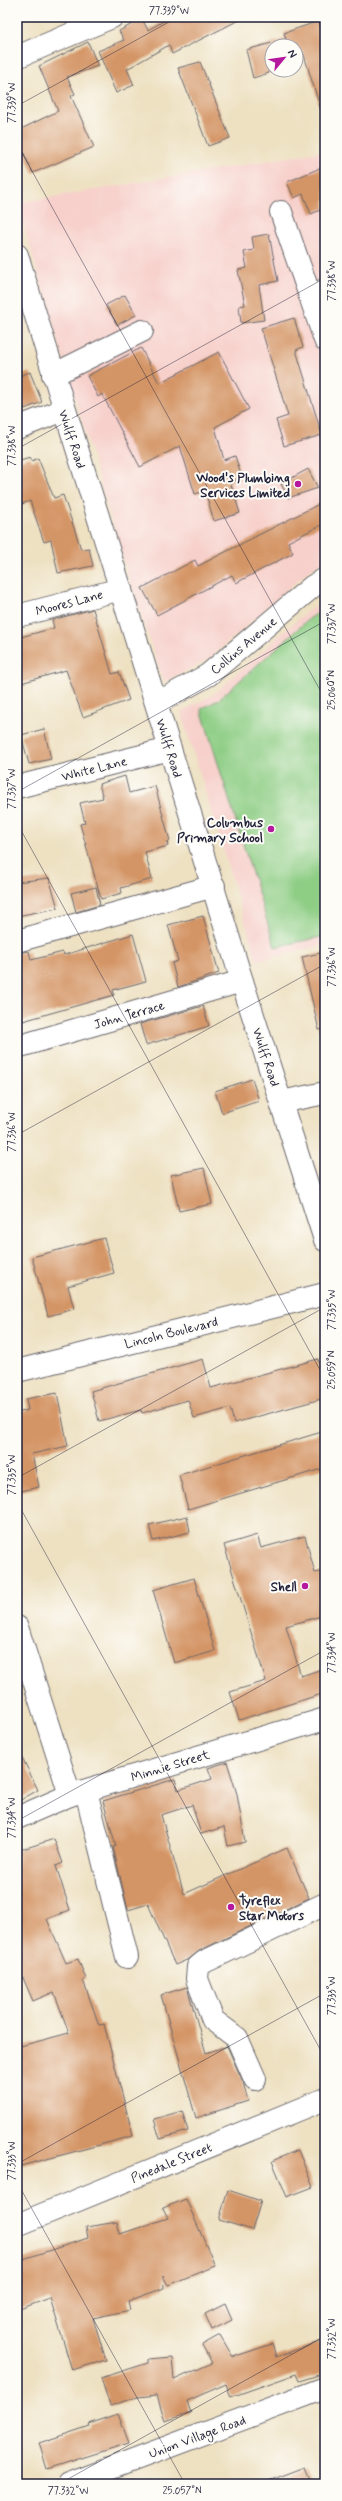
<svg xmlns="http://www.w3.org/2000/svg" width="342" height="2501" font-family="Mynerve,sans-serif">
	<rect width="100%" height="100%" fill="#fdfcf7"/>
	<filter id="ink" filterUnits="userSpaceOnUse"><feTurbulence type="fractalNoise" baseFrequency=".025" numOctaves="2"/><feDisplacementMap in="SourceGraphic" scale="8" xChannelSelector="R" yChannelSelector="G"/><feConvolveMatrix kernelMatrix="1 2 1 2 8 2 1 2 1" color-interpolation-filters="sRGB"/></filter>
	<filter id="wash" filterUnits="userSpaceOnUse"><feTurbulence type="fractalNoise" baseFrequency=".012" numOctaves="4" result="noise"/><feDisplacementMap in="SourceGraphic" scale="16" xChannelSelector="R" yChannelSelector="G"/><feGaussianBlur stdDeviation="0.9" result="paint"/><feColorMatrix in="noise" values="0 0 0 0 0 0 0 0 0 0 0 0 0 0 0 0 0 1.4 0 .05"/><feComposite in="paint" operator="in"/></filter>
	<g filter="url(#wash)">
		<rect width="100%" height="100%" fill="#eee1c2"/>
		<g fill="#f7d0cb">
			<polygon points="325,151 325,561 306,573 208,660 164,682 130,583 17,203"/>
			<polygon points="325,601 325,945 257,961 181,712 214,694 306,612"/>
		</g>
		<polygon fill="#8dcd84" stroke="#587860" points="325,609 325,936 275,947 201,709 218,700 310,618"/>
		<g id="blocks">
			<g fill="#d49566">
				<polygon points="171,17 245,17 172,54 169,45 127,69 134,85 116,93 98,51 124,40 119,31 142,19 148,30"/>
				<polygon points="319,21 325,42 325,109 321,110 303,52 296,55 296,46 272,46 272,62 267,64 269,73 253,78 246,50 286,39 284,33"/>
				<polygon points="88,42 98,66 67,77 75,94 71,96 94,147 33,173 17,138 17,131 58,111 39,66"/>
				<polygon points="200,62 230,138 208,146 178,68"/>
				<polygon points="325,166 325,208 311,214 303,194 294,198 287,182"/>
				<polygon points="269,234 278,281 259,285 264,320 241,323 239,306 245,305 238,270 247,268 244,252 254,250 252,237"/>
				<polygon points="125,295 136,315 117,325 106,305"/>
				<polygon points="294,318 303,347 296,350 322,435 284,446 276,420 288,416 261,328"/>
				<polygon points="141,348 159,383 219,352 249,409 215,427 224,460 235,456 242,478 230,482 240,513 214,521 205,491 195,494 180,446 140,467 102,394 98,397 87,376"/>
				<polygon points="30,372 42,402 17,412 17,377"/>
				<polygon points="30,457 32,461 38,458 54,498 63,495 81,549 89,548 93,566 58,573 51,540 44,542 30,501 17,506 17,461"/>
				<polygon points="308,469 318,488 288,498 281,484"/>
				<polygon points="325,501 325,523 288,542 293,553 236,583 232,575 157,615 142,588 195,560 198,566"/>
				<polygon points="93,609 112,674 119,672 129,700 83,717 66,670 21,683 17,667 17,638 54,628 52,620"/>
				<polygon points="44,729 51,759 29,764 21,735"/>
				<polygon points="125,776 129,793 155,786 170,841 167,842 168,846 145,852 152,879 121,888 122,893 101,899 80,824 85,823 80,803 103,798 99,784"/>
				<polygon points="49,878 58,908 17,916 17,882"/>
				<polygon points="96,887 100,905 76,912 71,893"/>
				<polygon points="203,916 219,973 178,987 172,963 178,961 168,925"/>
				<polygon points="133,934 146,981 113,990 114,995 23,1021 17,1000 17,953 29,951 31,960 63,952 64,955"/>
				<polygon points="325,952 325,1029 319,1030 302,957"/>
				<polygon points="203,1006 209,1026 146,1045 140,1024"/>
				<polygon points="252,1079 259,1101 222,1113 215,1091"/>
				<polygon points="204,1168 212,1204 179,1211 171,1175"/>
				<polygon points="104,1238 114,1273 68,1286 74,1309 48,1316 32,1257"/>
				<polygon points="203,1359 211,1388 318,1359 325,1384 325,1398 234,1423 230,1408 194,1418 188,1400 142,1413 141,1410 99,1421 91,1391"/>
				<polygon points="57,1393 68,1446 32,1454 39,1487 17,1492 17,1413 28,1410 26,1399"/>
				<polygon points="325,1431 325,1468 188,1509 179,1475"/>
				<polygon points="187,1516 190,1532 153,1541 149,1525"/>
				<polygon points="257,1535 261,1548 305,1536 315,1573 325,1571 325,1615 286,1626 301,1676 325,1668 325,1693 239,1720 230,1692 266,1681 224,1545"/>
				<polygon points="194,1578 215,1651 174,1663 153,1590"/>
				<polygon points="17,1747 38,1790 17,1802"/>
				<polygon points="227,1762 237,1794 245,1842 228,1846 224,1827 201,1834 192,1805 161,1815 184,1894 287,1848 309,1898 199,1951 189,1959 175,1965 148,1904 128,1910 113,1847 116,1846 103,1801 175,1779 178,1790 212,1779 208,1768"/>
				<polygon points="54,1839 63,1863 56,1866 70,1910 47,1919 66,1963 78,1959 86,1979 83,1980 99,2025 104,2024 133,2136 17,2167 17,2047 69,2033 54,1992 33,2001 17,1964 17,1851"/>
				<polygon points="187,1987 206,2053 227,2046 243,2082 248,2101 196,2118 161,1995"/>
				<polygon points="182,2111 188,2131 160,2139 154,2119"/>
				<polygon points="298,2150 313,2187 287,2197 272,2161"/>
				<polygon points="228,2190 261,2201 252,2230 219,2220"/>
				<polygon points="186,2199 215,2266 168,2285 163,2276 164,2288 128,2301 130,2310 93,2318 106,2360 72,2370 50,2298 17,2310 17,2261 88,2238 86,2227 117,2222 120,2234 168,2218 163,2208"/>
				<polygon points="225,2304 232,2320 212,2330 205,2314"/>
				<polygon points="220,2335 233,2357 272,2344 276,2357 325,2340 325,2373 299,2381 296,2374 231,2397 226,2384 187,2401 191,2413 165,2421 157,2395 138,2397 110,2406 101,2378 148,2363 148,2359 172,2357 174,2380 212,2363 202,2345"/>
				<polygon points="118,2414 129,2443 47,2469 39,2443 90,2426 89,2424"/>
				<polygon points="305,2467 312,2484 263,2484 263,2483"/>
			</g>
		</g>
	</g>
	<g filter="url(#ink)">
		<use href="#blocks" fill-opacity="0" stroke="#69656a" stroke-width="1"/>
		<g fill="none" stroke-linecap="round" stroke-linejoin="round">
			<g stroke="#69656a" stroke-width="24">
				<g id="minor">
					<polyline points="17,57 112,17"/>
					<polyline points="281,212 310,296"/>
					<polyline points="325,290 310,296 325,340"/>
					<polyline points="53,375 142,331"/>
					<polyline points="17,428 64,410"/>
					<polyline points="17,616 121,589"/>
					<polyline points="157,703 208,675 313,586 325,579"/>
					<polyline points="17,787 170,749"/>
					<polyline points="17,941 214,886"/>
					<polyline points="17,1047 242,981"/>
					<polyline points="281,1102 325,1093"/>
					<polyline points="17,1371 325,1294"/>
					<polyline points="17,1627 70,1795"/>
					<polyline points="86,1791 127,1957"/>
					<polyline points="17,1818 70,1795 325,1719"/>
					<polyline points="255,2079 237,2038 213,2020 197,1979 198,1967 204,1962 325,1904"/>
					<polyline points="17,2225 325,2099"/>
					<polyline points="69,2484 325,2388"/>
				</g>
			</g>
			<g stroke="#69656a" stroke-width="24">
				<polyline id="major" points="17,255 242,981 325,1240"/>
			</g>
			<use href="#minor" stroke="#fff" stroke-width="22"/>
			<use href="#major" stroke="#fff" stroke-width="22"/>
		</g>
	</g>
	<path fill="none" stroke="#22223b" stroke-width="1" stroke-opacity="0.45" d="M323 17 325 20M17 106 178 17M17 144 325 699M17 449 325 278M17 792 325 621M17 823 325 1379M17 1135 325 964M17 1478 325 1307M17 1502 325 2058M17 1821 325 1650M17 2164 325 1993M17 2182 185 2484M59 2484 325 2336"/>
	<g fill="#b5179e" stroke="#fdfcf7" stroke-width="1.5">
		<circle cx="298" cy="484" r="4"/>
		<circle cx="271" cy="829" r="4"/>
		<circle cx="305" cy="1586" r="4"/>
		<circle cx="231" cy="1907" r="4"/>
	</g>
	<g text-anchor="middle" stroke-width="4" stroke-linejoin="round" paint-order="stroke">
		<g font-size="13" fill="#22223b" stroke="#fdfcf7">
			<text transform="translate(73 439) rotate(72)" y="5">Wulff Road</text>
			<text transform="translate(69 602) rotate(-15)" y="5">Moores Lane</text>
			<text transform="translate(243 645) rotate(-40)" y="5">Collins Avenue</text>
			<text transform="translate(170 748) rotate(73)" y="5">Wulff Road</text>
			<text transform="translate(94 768) rotate(-14)" y="5">White Lane</text>
			<text transform="translate(129 1014) rotate(-16)" y="5">John Terrace</text>
			<text transform="translate(267 1057) rotate(72)" y="5">Wulff Road</text>
			<text transform="translate(171 1332) rotate(-14)" y="5">Lincoln Boulevard</text>
			<text transform="translate(170 1765) rotate(-17)" y="5">Minnie Street</text>
			<text transform="translate(171 2162) rotate(-22)" y="5">Pinedale Street</text>
			<text transform="translate(197 2436) rotate(-20)" y="5">Union Village Road</text>
		</g>
		<g font-size="13" font-weight="bold" fill="#22223b" stroke="#fdfcf7" text-anchor="end">
			<text x="290" y="482">Wood's Plumbing<tspan x="290" dy="15">Services Limited</tspan></text>
			<text x="263" y="827">Columbus<tspan x="263" dy="15">Primary School</tspan></text>
			<text x="297" y="1591">Shell</text>
			<text x="239" y="1905" text-anchor="start">Tyreflex<tspan x="239" dy="15">Star Motors</tspan></text>
		</g>
	</g>
	<rect width="342" height="2501" fill="none" stroke="#fdfcf7" stroke-width="44"/>
	<g transform="translate(284 58) rotate(61)"><circle r="19" fill="#fdfcf7" stroke="#a5a5ac"/>
	<path d="M0-3L7 15L0 10L-7 15Z" fill="#b5179e"/>
	<text y="-6" font-size="11" font-weight="bold" text-anchor="middle" fill="#22223b">N</text>
	</g>
	<rect x="22" y="22" width="298" height="2457" fill="none" stroke="#22223b" stroke-width="1.5"/>
	<g font-size="10" text-anchor="middle" fill="#22223b">
		<text x="169" y="14">77.339°W</text>
		<text transform="translate(11 103) rotate(-90)" y="4">77.339°W</text>
		<text transform="translate(331 281) rotate(-90)" y="4">77.338°W</text>
		<text transform="translate(11 446) rotate(-90)" y="4">77.338°W</text>
		<text transform="translate(331 624) rotate(-90)" y="4">77.337°W</text>
		<text transform="translate(331 690) rotate(-90)" y="4">25.060°N</text>
		<text transform="translate(11 789) rotate(-90)" y="4">77.337°W</text>
		<text transform="translate(331 967) rotate(-90)" y="4">77.336°W</text>
		<text transform="translate(11 1132) rotate(-90)" y="4">77.336°W</text>
		<text transform="translate(331 1310) rotate(-90)" y="4">77.335°W</text>
		<text transform="translate(331 1370) rotate(-90)" y="4">25.059°N</text>
		<text transform="translate(11 1475) rotate(-90)" y="4">77.335°W</text>
		<text transform="translate(331 1653) rotate(-90)" y="4">77.334°W</text>
		<text transform="translate(11 1818) rotate(-90)" y="4">77.334°W</text>
		<text transform="translate(331 1996) rotate(-90)" y="4">77.333°W</text>
		<text transform="translate(11 2161) rotate(-90)" y="4">77.333°W</text>
		<text transform="translate(331 2339) rotate(-90)" y="4">77.332°W</text>
		<text x="68" y="2494">77.332°W</text>
		<text x="182" y="2494">25.057°N</text>
	</g>
</svg>
